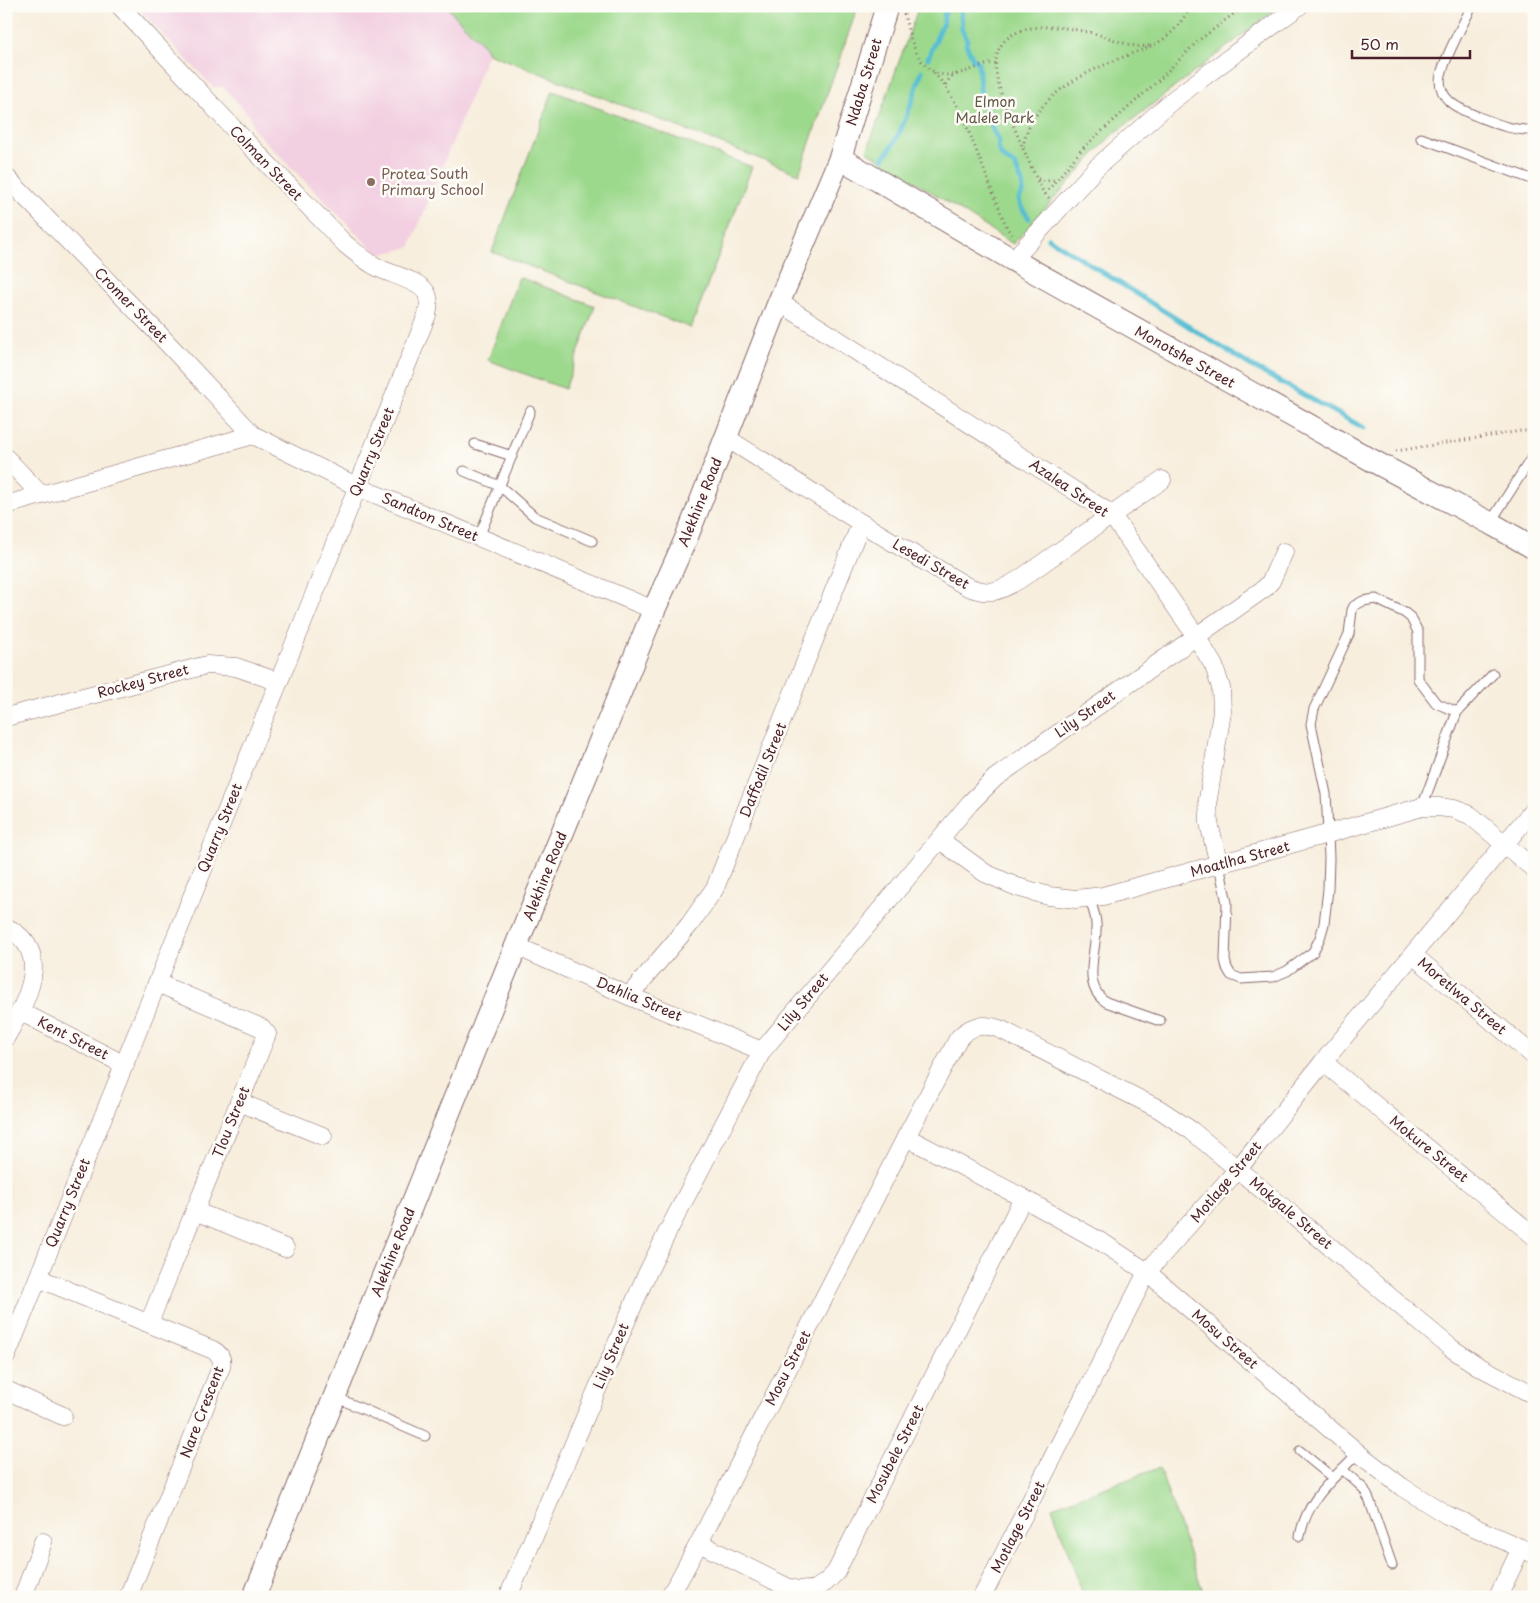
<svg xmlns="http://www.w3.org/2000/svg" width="1540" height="1603" font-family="'Playpen Sans',sans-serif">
	<rect width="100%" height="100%" fill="#fdfcf7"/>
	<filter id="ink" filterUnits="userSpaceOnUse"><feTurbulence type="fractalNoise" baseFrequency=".02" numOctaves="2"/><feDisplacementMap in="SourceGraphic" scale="10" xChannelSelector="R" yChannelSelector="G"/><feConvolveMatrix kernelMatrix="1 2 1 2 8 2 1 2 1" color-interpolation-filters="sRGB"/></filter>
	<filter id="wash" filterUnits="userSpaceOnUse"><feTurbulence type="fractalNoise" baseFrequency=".0096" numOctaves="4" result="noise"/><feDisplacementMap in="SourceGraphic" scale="20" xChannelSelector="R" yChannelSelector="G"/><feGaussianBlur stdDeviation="1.12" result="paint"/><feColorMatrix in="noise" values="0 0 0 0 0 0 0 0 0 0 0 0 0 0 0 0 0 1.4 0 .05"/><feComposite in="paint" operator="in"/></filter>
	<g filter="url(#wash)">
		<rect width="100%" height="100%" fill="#f7eedd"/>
		<polygon fill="#f2cfe1" points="136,6 446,6 485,47 488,53 410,247 378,255 253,129 250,116 223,87 213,87"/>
		<g fill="#9dd98d" stroke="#747c5c">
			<polygon points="446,6 858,6 799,174 488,53 485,47"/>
			<polygon points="919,6 1280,6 1110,137 1013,244 867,151"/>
			<polygon points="553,91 752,167 691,328 492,252"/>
			<polygon points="519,277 595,306 565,389 488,360"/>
			<polygon points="1159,1468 1205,1597 1084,1597 1052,1507"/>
		</g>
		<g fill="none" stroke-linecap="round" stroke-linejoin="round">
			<g stroke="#56bed3" stroke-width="5">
				<polyline points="959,6 962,13 960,16 962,21 961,27 967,40 966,44 973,59 978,63 981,96 990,118 992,128 999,141 998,148 1001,155 1006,160 1015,165 1022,183 1023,191 1019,199 1021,207 1029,218"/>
				<polyline points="928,58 943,23 946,6"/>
				<path d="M883 159C903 134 912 101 922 71"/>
				<polyline points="1048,238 1253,367 1364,428"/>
			</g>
		</g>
	</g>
	<g filter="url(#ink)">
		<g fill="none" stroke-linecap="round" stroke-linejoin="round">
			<g stroke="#876769" stroke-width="11">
				<g id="service">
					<path d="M1472 6C1463 24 1442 62 1440 80 1440 87 1443 95 1449 101 1456 108 1469 113 1479 117 1497 124 1513 131 1534 130"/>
					<polyline points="1421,138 1534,180"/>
					<polyline points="475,444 512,456"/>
					<polyline points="464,471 500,486 535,517 592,541"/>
					<polyline points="1490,523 1534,454"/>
					<polyline points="479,537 530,411"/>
					<polyline points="1422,807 1457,712 1493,674"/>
					<polyline points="1219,865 1227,903 1225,960 1227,968 1231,975 1241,979 1273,977 1287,971 1313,952 1320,938 1324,924 1328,889 1329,858 1327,811 1326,794 1311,724 1314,709 1349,634 1352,610 1354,606 1363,601 1376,599 1405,613 1411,618 1418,632 1418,679 1436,703 1457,712"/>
					<path d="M1089 898C1092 906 1096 915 1096 924 1098 949 1080 985 1106 1002L1160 1021"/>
					<polyline points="335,1397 425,1436"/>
					<polyline points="1300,1451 1333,1478"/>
					<polyline points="1342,1469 1364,1489 1369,1499 1392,1565"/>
					<path d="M1300 1536C1307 1499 1333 1479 1358 1453"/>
				</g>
			</g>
			<g stroke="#876769" stroke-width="19">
				<g id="minor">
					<polyline points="6,177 157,332 253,435 358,487 654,610"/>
					<polyline points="1013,260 1096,168 1174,99 1299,6"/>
					<polyline points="779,302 1111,514 1196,636 1214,666 1221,688 1222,712 1208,799 1209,823 1219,865"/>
					<path d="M725 437 861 523 966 586C989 596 999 592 1020 579L1162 480"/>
					<polyline points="6,458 41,495"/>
					<polyline points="6,505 253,435"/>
					<polyline points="6,717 207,665 236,667 279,682"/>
					<polyline points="940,840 985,873 1017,887 1049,896 1076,899 1103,896 1327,834 1422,807 1438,807 1454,809 1470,815 1534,869"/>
					<path d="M6 927C55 952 26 1002 6 1037"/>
					<polyline points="516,946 629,996 762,1051"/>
					<polyline points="1413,955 1534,1056"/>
					<polyline points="629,996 690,924 715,888 861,523"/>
					<polyline points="21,1012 125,1065"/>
					<polyline points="1323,1062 1534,1236"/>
					<polyline points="239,1102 323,1136"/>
					<polyline points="906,1137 1023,1198 1103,1243 1147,1272 1358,1453 1402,1487 1447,1515 1534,1554"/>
					<polyline points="195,1211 285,1248"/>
					<path d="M38 1278 213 1350C220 1354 223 1359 221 1367L128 1597"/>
					<polyline points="149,1323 267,1034 262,1028 157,983"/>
					<path d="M6 1357 427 315C429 307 430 299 426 292 418 280 389 274 377 267 365 261 355 252 345 244L235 130 120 6"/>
					<polyline points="6,1390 63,1416"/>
					<path d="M699 1543 789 1588C811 1594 821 1589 836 1572L1023 1198"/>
					<polyline points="23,1597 43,1542"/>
					<polyline points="508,1597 644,1280 667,1233 762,1051 970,803 995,778 1265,588 1271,581 1284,552"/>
					<path d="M669 1597 679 1580 699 1543 906 1137 958 1039C971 1024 985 1023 1002 1030L1159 1109 1192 1131 1451 1348 1478 1366 1534 1395"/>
					<polyline points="982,1597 1147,1272 1238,1169 1323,1062 1534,809"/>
					<polyline points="1498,1597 1521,1548"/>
				</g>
			</g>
			<g stroke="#876769" stroke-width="24">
				<g id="tertiary">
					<polyline points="840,158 1013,260 1375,462 1490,523 1534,548"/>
					<polyline points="254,1597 516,946 654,610 688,534 779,302 840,158 887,6"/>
				</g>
			</g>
			<g stroke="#876769" stroke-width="3" stroke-dasharray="1 4" stroke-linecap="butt">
				<path d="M904 14C911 42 920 82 957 74 969 71 980 66 992 63L996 64"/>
				<polyline points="934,73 945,86"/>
				<polyline points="957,74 950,78 945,86 961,112 1007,228 1014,238"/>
				<path d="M1023 147C1031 98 1081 74 1123 57 1137 51 1153 47 1165 38 1176 30 1184 17 1192 6"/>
				<polyline points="1038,179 1045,181 1055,180"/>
				<polyline points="1045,194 1082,149 1159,80 1198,41 1244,6"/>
				<path d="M1049 198C1040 190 1036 177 1031 166 1021 145 1013 124 1004 102 998 85 990 60 1002 44 1022 17 1075 28 1103 36 1113 39 1124 44 1135 46 1140 47 1146 46 1151 46"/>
				<polyline points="1396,451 1521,431 1534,431"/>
			</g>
			<use href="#service" stroke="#fff" stroke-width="9"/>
			<use href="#minor" stroke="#fff" stroke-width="18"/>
			<use href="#tertiary" stroke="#fff" stroke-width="22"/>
		</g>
	</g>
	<circle fill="#8d6e63" stroke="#fdfcf7" stroke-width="2" cx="371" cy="182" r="5"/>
	<g text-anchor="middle" stroke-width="5" stroke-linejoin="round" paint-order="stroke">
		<g font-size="14" fill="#4a1f2b" stroke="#fdfcf7">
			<text transform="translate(864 82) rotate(-73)" y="5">Ndaba Street</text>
			<text transform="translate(266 163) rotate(46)" y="5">Colman Street</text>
			<text transform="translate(131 305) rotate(46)" y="5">Cromer Street</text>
			<text transform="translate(1185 357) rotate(29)" y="5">Monotshe Street</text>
			<text transform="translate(372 452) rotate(-68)" y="5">Quarry Street</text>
			<text transform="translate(1069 488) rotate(34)" y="5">Azalea Street</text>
			<text transform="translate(700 502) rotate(-68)" y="5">Alekhine Road</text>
			<text transform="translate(430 517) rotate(23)" y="5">Sandton Street</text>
			<text transform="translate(931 564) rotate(30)" y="5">Lesedi Street</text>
			<text transform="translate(143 681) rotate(-15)" y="5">Rockey Street</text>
			<text transform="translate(1085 714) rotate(-35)" y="5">Lily Street</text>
			<text transform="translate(763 770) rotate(-68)" y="5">Daffodil Street</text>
			<text transform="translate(220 828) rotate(-68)" y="5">Quarry Street</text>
			<text transform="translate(1240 859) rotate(-15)" y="5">Moatlha Street</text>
			<text transform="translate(545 876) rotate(-68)" y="5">Alekhine Road</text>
			<text transform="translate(1462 996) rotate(40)" y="5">Moretlwa Street</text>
			<text transform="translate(639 999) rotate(23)" y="5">Dahlia Street</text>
			<text transform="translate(803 1002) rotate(-50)" y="5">Lily Street</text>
			<text transform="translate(73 1038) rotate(27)" y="5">Kent Street</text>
			<text transform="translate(231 1122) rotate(-68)" y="5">Tlou Street</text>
			<text transform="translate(1429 1149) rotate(39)" y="5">Mokure Street</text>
			<text transform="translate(1226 1182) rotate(-50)" y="5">Motlage Street</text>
			<text transform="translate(68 1203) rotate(-68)" y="5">Quarry Street</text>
			<text transform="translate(1291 1213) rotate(40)" y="5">Mokgale Street</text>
			<text transform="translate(393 1252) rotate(-68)" y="5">Alekhine Road</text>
			<text transform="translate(1225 1339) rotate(41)" y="5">Mosu Street</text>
			<text transform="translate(611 1356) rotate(-67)" y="5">Lily Street</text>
			<text transform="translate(788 1368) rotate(-63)" y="5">Mosu Street</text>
			<text transform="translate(202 1412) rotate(-69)" y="5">Nare Crescent</text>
			<text transform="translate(895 1454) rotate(-63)" y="5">Mosubele Street</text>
			<text transform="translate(1018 1527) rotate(-63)" y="5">Motlage Street</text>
		</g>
		<g font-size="14" fill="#635748" stroke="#fdfcf7">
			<text x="995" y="107">Elmon<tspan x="995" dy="16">Malele Park</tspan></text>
		</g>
		<g font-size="14" fill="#785e54" stroke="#fdfcf7" text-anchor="start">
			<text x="381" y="179">Protea South<tspan x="381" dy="16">Primary School</tspan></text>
		</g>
	</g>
	<rect width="1540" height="1603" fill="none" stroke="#fdfcf7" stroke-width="25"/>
	<path d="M1352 50v8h118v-8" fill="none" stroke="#4a1f2b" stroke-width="2.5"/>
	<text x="1360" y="50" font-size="15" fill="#4a1f2b" stroke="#fdfcf7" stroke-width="4" paint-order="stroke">50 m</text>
</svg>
